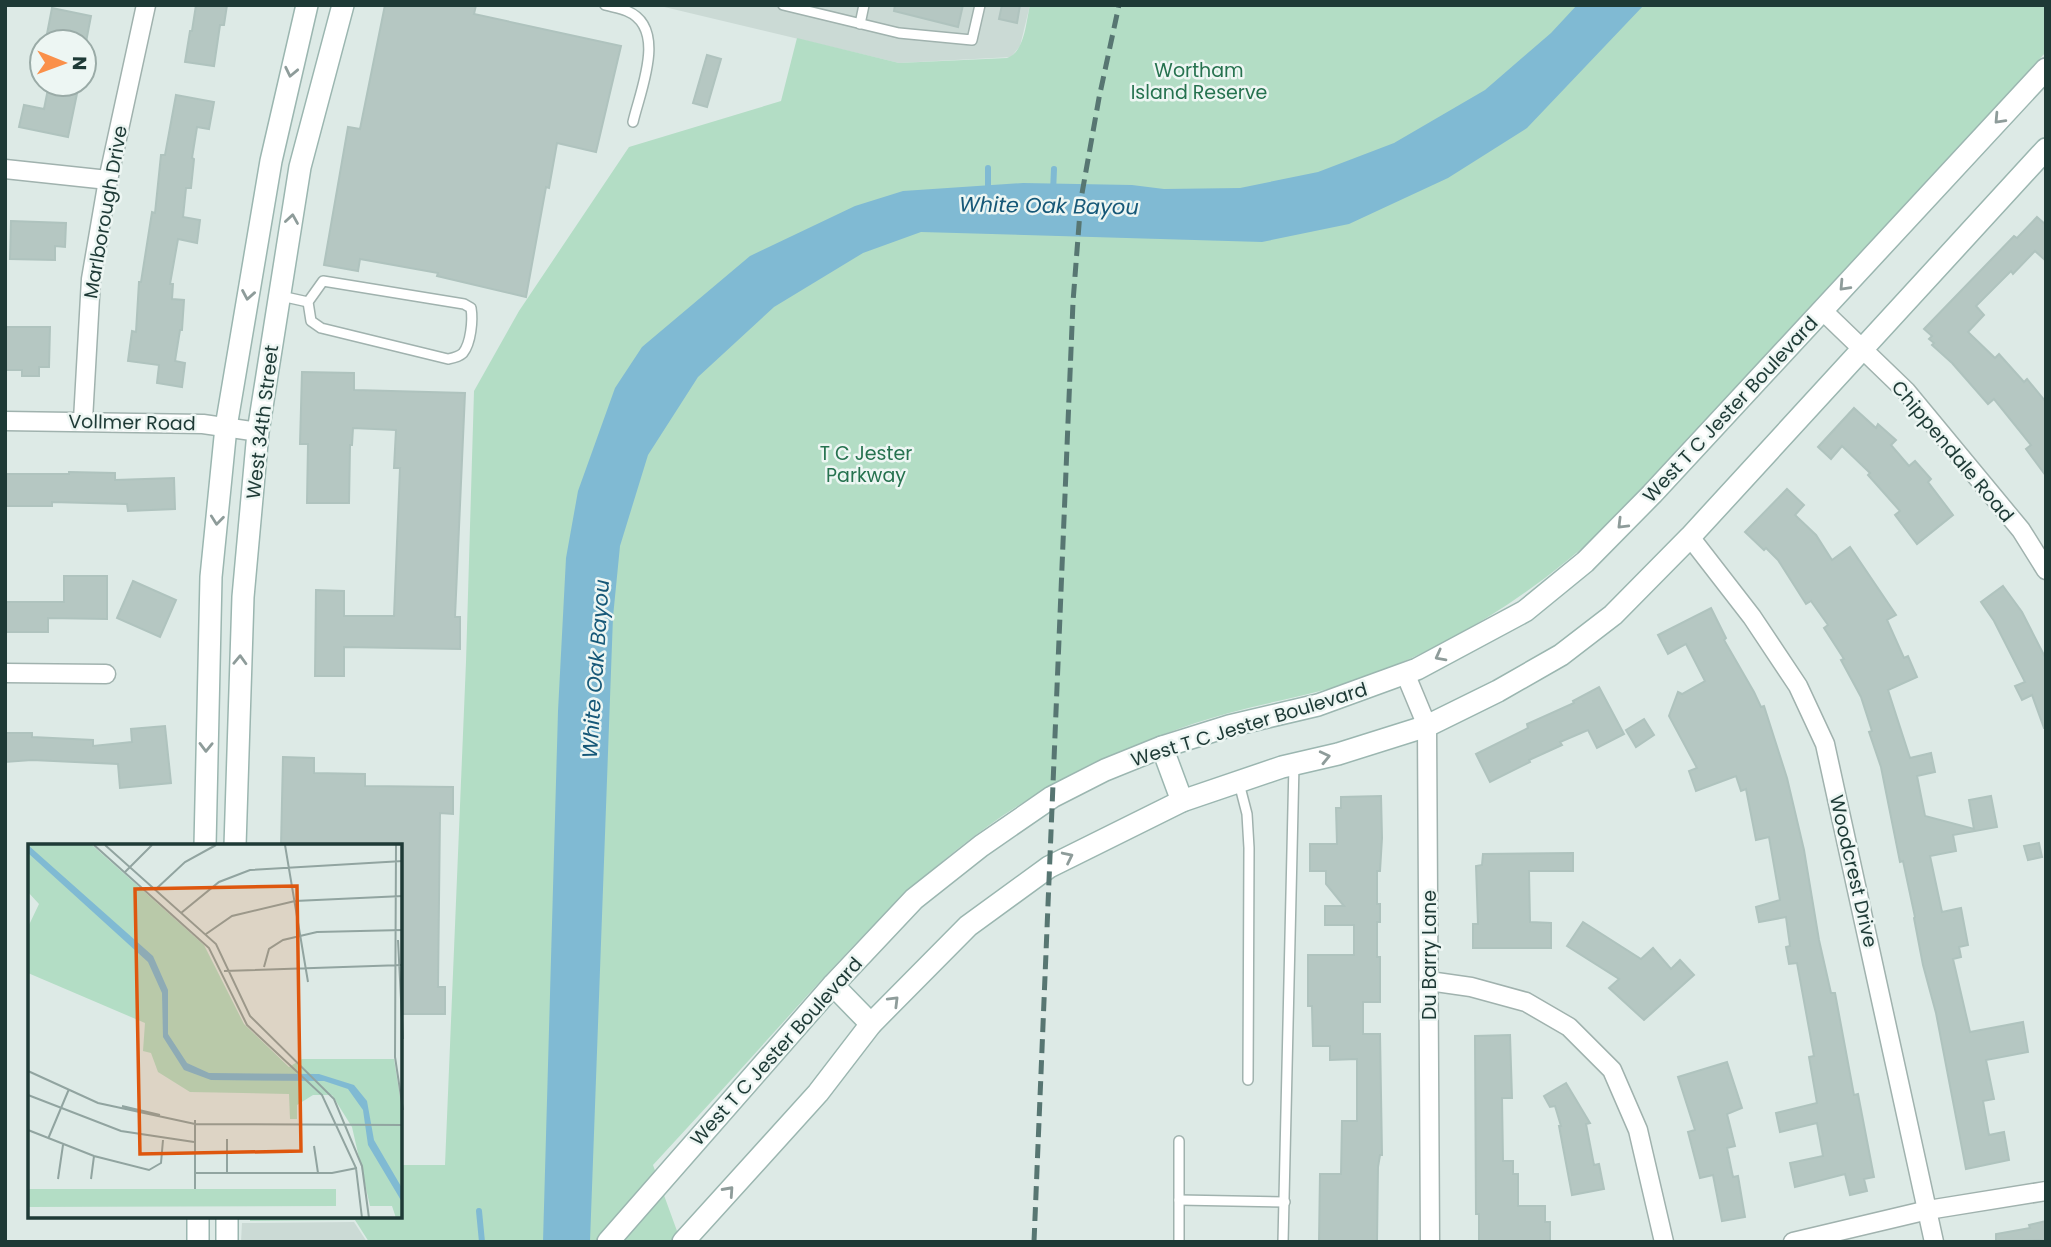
<svg xmlns="http://www.w3.org/2000/svg" width="2051" height="1247" font-family="Poppins,sans-serif">
	<rect width="100%" height="100%" fill="#ddeae6"/>
	<g fill="#cbdad5">
		<polygon points="656,5 1030,5 1020,46 1011,57 899,63"/>
		<polygon points="354,1222 367,1242 241,1242 242,1223"/>
	</g>
	<path fill="#b3ddc5" d="M1030 5H2046V52L1609 524C1539 589 1461 641 1371 675 1325 693 1276 700 1229 713 1170 729 1112 754 1059 782 953 838 876 920 796 1008 749 1060 701 1113 653 1165L681 1242H369L355 1220 250 1221V1217H401V1165H445L466 662 474 391 519 311 629 147 781 101 797 38 899 63 1007 58C1025 52 1026 22 1030 5Z"/>
	<polygon fill="#80bad3" points="1577,5 1644,5 1527,128 1448,178 1349,224 1262,242 921,232 863,253 774,307 698,377 648,455 620,546 613,617 590,1242 543,1242 558,711 566,558 578,491 615,388 642,347 750,256 855,206 903,191 1023,183 1132,185 1164,189 1240,188 1318,172 1394,143 1485,90 1551,33"/>
	<g fill="none" stroke-linecap="round" stroke-linejoin="round">
		<g stroke="#80bad3" stroke-width="6">
			<polyline points="988,190 988,168"/>
			<polyline points="1053,192 1054,169"/>
			<polyline points="479,1211 482,1242"/>
		</g>
	</g>
	<g fill="#b5c7c2" stroke="#afc3be" stroke-width="2">
		<polygon points="196,5 227,5 224,25 220,25 214,66 185,62 190,31 192,31"/>
		<polygon points="385,5 476,5 474,14 621,46 596,152 557,143 549,188 546,187 526,297 437,276 438,273 360,259 358,271 324,265 348,127 360,129"/>
		<polygon points="895,5 963,5 958,27 894,11"/>
		<polygon points="1002,5 1020,5 1017,23 999,19"/>
		<polygon points="52,8 91,16 86,42 55,42 56,35 47,34"/>
		<polygon points="707,55 721,59 707,107 693,103"/>
		<polygon points="49,84 79,84 68,137 19,127 24,105 44,109"/>
		<polygon points="176,95 214,102 209,129 197,127 192,158 194,159 191,188 186,188 183,217 200,220 197,243 178,239 170,284 173,284 172,299 184,300 182,330 180,330 175,361 185,363 182,387 157,383 159,365 128,361 132,331 136,332 139,282 141,282 152,212 155,213 161,155 165,155"/>
		<polygon points="2037,217 2046,225 2046,261 2035,251 2013,274 2011,271 1976,306 1984,315 1968,332 1995,358 1999,354 2024,382 2027,379 2046,402 2046,476 2026,449 2031,445 1994,399 1988,404 1952,363 1932,345 1934,343 1929,339 1932,336 1924,329 2014,236 2017,238"/>
		<polygon points="11,221 66,223 65,247 55,246 55,260 10,259"/>
		<polygon points="5,327 50,327 49,367 39,367 39,376 22,376 22,370 5,370"/>
		<polygon points="302,372 354,373 354,390 465,393 455,617 460,617 460,649 344,647 344,676 315,676 316,590 344,591 344,616 394,616 400,468 394,468 396,430 353,428 352,445 350,445 349,503 307,503 308,444 300,444"/>
		<polygon points="1854,408 1876,428 1878,424 1896,440 1891,445 1909,466 1915,461 1931,479 1928,482 1953,515 1917,544 1895,515 1900,511 1868,475 1870,473 1842,446 1831,459 1818,447"/>
		<polygon points="69,472 115,473 115,480 174,478 175,509 128,511 127,504 52,502 52,506 6,506 6,474 69,474"/>
		<polygon points="1787,489 1804,505 1795,515 1816,535 1832,560 1850,547 1896,615 1887,620 1904,658 1908,656 1917,677 1888,690 1910,758 1931,753 1935,772 1917,776 1925,816 1974,829 1969,800 1991,796 1997,827 1953,835 1956,851 1930,856 1942,912 1961,908 1968,945 1959,947 1961,957 1953,959 1970,1032 2023,1022 2028,1052 1986,1060 1994,1099 1983,1101 1989,1135 2004,1132 2009,1160 1966,1169 1936,1013 1923,965 1914,918 1915,917 1903,861 1900,862 1881,767 1869,732 1872,731 1861,697 1841,660 1844,659 1824,628 1828,625 1811,601 1806,604 1778,560 1766,548 1764,550 1745,532"/>
		<polygon points="64,576 107,576 107,619 48,618 48,632 5,632 5,602 64,602"/>
		<polygon points="133,581 176,600 160,637 117,618"/>
		<polygon points="2003,586 2022,612 2046,659 2046,728 2044,728 2032,695 2022,700 2015,686 2025,682 1994,621 1981,602"/>
		<polygon points="1711,608 1726,638 1724,640 1754,692 1761,707 1764,706 1787,778 1804,850 1819,940 1831,993 1835,993 1854,1095 1858,1094 1874,1177 1864,1179 1867,1191 1850,1195 1845,1174 1795,1187 1790,1163 1823,1156 1817,1123 1780,1132 1776,1113 1817,1103 1809,1057 1814,1056 1797,963 1789,964 1786,947 1790,946 1786,917 1759,922 1756,907 1780,900 1769,837 1756,840 1746,789 1741,791 1736,776 1696,791 1689,771 1697,768 1669,716 1678,692 1682,694 1705,681 1686,644 1668,654 1658,635"/>
		<polygon points="1599,687 1624,734 1597,748 1588,730 1560,742 1562,745 1529,760 1530,762 1490,782 1476,754 1528,728 1527,724 1574,703 1573,701"/>
		<polygon points="1644,719 1654,735 1636,747 1626,730"/>
		<polygon points="165,726 171,783 120,788 118,764 32,760 5,762 5,733 32,733 32,737 93,740 93,746 132,742 131,729"/>
		<polygon points="283,757 314,758 314,773 365,774 365,786 453,787 453,814 440,813 438,987 445,987 445,1014 401,1014 401,846 281,846"/>
		<polygon points="1381,796 1382,838 1380,871 1377,871 1377,904 1380,904 1380,922 1377,922 1377,957 1380,957 1380,1002 1363,1002 1363,1034 1380,1034 1382,1155 1380,1155 1378,1167 1377,1242 1319,1242 1320,1174 1341,1174 1342,1121 1357,1121 1357,1059 1330,1060 1330,1046 1313,1046 1312,1006 1308,1006 1308,955 1354,955 1354,925 1325,925 1325,906 1344,906 1326,884 1326,871 1310,871 1310,844 1337,844 1336,808 1341,808 1341,797"/>
		<polygon points="2039,843 2042,857 2028,860 2024,846"/>
		<polygon points="1573,853 1573,871 1529,871 1530,922 1551,923 1551,948 1473,948 1473,924 1478,924 1476,866 1482,865 1483,854"/>
		<polygon points="1583,922 1641,959 1653,948 1671,969 1680,960 1694,975 1644,1020 1609,988 1619,979 1567,946"/>
		<polygon points="1510,1035 1512,1098 1502,1098 1503,1161 1513,1161 1513,1174 1518,1174 1518,1206 1545,1206 1545,1222 1550,1222 1550,1242 1479,1242 1479,1214 1476,1214 1475,1036"/>
		<polygon points="1727,1062 1742,1108 1727,1114 1735,1146 1727,1148 1733,1177 1738,1176 1745,1217 1722,1221 1713,1175 1700,1178 1688,1132 1695,1130 1678,1077"/>
		<polygon points="1566,1083 1590,1123 1586,1124 1594,1165 1599,1164 1604,1189 1572,1195 1559,1126 1561,1126 1555,1106 1550,1107 1544,1096"/>
		<polygon points="2046,1221 2046,1240 1996,1242 1996,1234 2030,1228 2029,1225"/>
	</g>
	<g fill="none" stroke-linecap="round" stroke-linejoin="round">
		<g stroke="#a0b2ae" stroke-width="12">
			<g id="service">
				<path d="M605 5C612 7 620 8 627 11 668 28 640 91 633 122"/>
				<polyline points="783,5 899,33 972,40 980,5"/>
				<polyline points="860,24 864,5"/>
				<path d="M323 281 464 304 471 308C473 320 471 343 463 353 459 357 453 358 448 359L321 328 311 321 308 302Z"/>
				<polyline points="281,296 308,302"/>
				<polyline points="1239,783 1247,814 1249,848 1248,1080"/>
				<polyline points="1179,1141 1179,1242"/>
				<polyline points="1179,1200 1285,1202"/>
				<polyline points="1283,1242 1294,764"/>
			</g>
		</g>
		<g stroke="#a0b2ae" stroke-width="21">
			<g id="minor">
				<polyline points="5,169 108,180"/>
				<polyline points="1822,310 1906,391 2021,530 2046,570"/>
				<polyline points="83,420 91,279 108,180 146,5"/>
				<polyline points="5,421 203,424 258,432"/>
				<polyline points="1690,537 1752,617 1798,686 1825,744 1934,1242"/>
				<polyline points="5,673 106,674"/>
				<polyline points="1405,673 1427,726 1430,1242"/>
				<polyline points="1429,981 1471,987 1526,1002 1569,1027 1612,1070 1638,1130 1664,1242"/>
				<polyline points="1793,1242 1928,1210 2046,1191"/>
			</g>
		</g>
		<g stroke="#9bb6b0" stroke-width="24">
			<g id="secondary">
				<polyline points="1162,747 1182,801"/>
				<polyline points="205,846 211,577 226,427 271,161 307,5"/>
				<polyline points="235,846 243,597 258,432 300,167 343,5"/>
				<polyline points="833,985 871,1024"/>
				<polyline points="198,1242 198,1217"/>
				<polyline points="227,1242 227,1217"/>
				<polyline points="608,1242 833,985 914,899 981,846 1052,797 1105,770 1162,747 1229,726 1318,705 1417,669 1525,611 1585,562 1652,494 2046,69"/>
				<polyline points="683,1242 818,1093 871,1024 968,926 1049,867 1182,801 1282,767 1338,754 1427,726 1498,691 1561,655 1613,615 1690,537 2046,149"/>
			</g>
		</g>
		<use href="#service" stroke="#fff" stroke-width="9"/>
		<use href="#minor" stroke="#fff" stroke-width="18"/>
		<use href="#secondary" stroke="#fff" stroke-width="21"/>
		<polyline stroke="#577672" stroke-width="5" stroke-dasharray="14 7" stroke-linecap="butt" points="1034,1242 1073,302 1081,199 1099,98 1119,5"/>
	</g>
	<defs><path id="oneway-chevron" d="M-2-3.5L2.5 0L-2 3.5" fill="none" stroke-width="1.6" stroke-linecap="round" stroke-linejoin="round" transform="scale(1.75)"/></defs>
	<g stroke="#8e9c9a">
		<use href="#oneway-chevron" transform="translate(291 72) rotate(102)"/>
		<use href="#oneway-chevron" transform="translate(1999 119) rotate(133)"/>
		<use href="#oneway-chevron" transform="translate(292 219) rotate(-81)"/>
		<use href="#oneway-chevron" transform="translate(1844 286) rotate(133)"/>
		<use href="#oneway-chevron" transform="translate(248 295) rotate(100)"/>
		<use href="#oneway-chevron" transform="translate(217 520) rotate(96)"/>
		<use href="#oneway-chevron" transform="translate(1622 524) rotate(135)"/>
		<use href="#oneway-chevron" transform="translate(1440 656) rotate(152)"/>
		<use href="#oneway-chevron" transform="translate(240 660) rotate(-88)"/>
		<use href="#oneway-chevron" transform="translate(206 747) rotate(91)"/>
		<use href="#oneway-chevron" transform="translate(1325 757) rotate(-13)"/>
		<use href="#oneway-chevron" transform="translate(1068 857) rotate(-26)"/>
		<use href="#oneway-chevron" transform="translate(894 1001) rotate(-45)"/>
		<use href="#oneway-chevron" transform="translate(729 1191) rotate(-48)"/>
	</g>
	<g text-anchor="middle" stroke-width="5" stroke-linejoin="round" paint-order="stroke">
		<g font-size="19" fill="#26724f" stroke="#edf6f3">
			<text x="1199" y="77">Wortham<tspan x="1199" dy="22">Island Reserve</tspan></text>
			<text x="866" y="460">T C Jester<tspan x="866" dy="22">Parkway</tspan></text>
		</g>
		<g font-size="19" fill="#1e3a36" stroke="#edf6f3">
			<text transform="translate(105 212) rotate(-80)" y="7">Marlborough Drive</text>
			<text transform="translate(1730 409) rotate(-47)" y="7">West T C Jester Boulevard</text>
			<text transform="translate(132 422) rotate(1)" y="7">Vollmer Road</text>
			<text transform="translate(262 422) rotate(-83)" y="7">West 34th Street</text>
			<text transform="translate(1953 451) rotate(50)" y="7">Chippendale Road</text>
			<text transform="translate(1249 724) rotate(-17)" y="7">West T C Jester Boulevard</text>
			<text transform="translate(1854 871) rotate(77)" y="7">Woodcrest Drive</text>
			<text transform="translate(1429 955) rotate(-90)" y="7">Du Barry Lane</text>
			<text transform="translate(776 1051) rotate(-48)" y="7">West T C Jester Boulevard</text>
		</g>
		<g font-size="21" font-style="italic" fill="#165878" stroke="#edf6f3">
			<text transform="translate(1049 206) rotate(1)" y="7">White Oak Bayou</text>
			<text transform="translate(596 669) rotate(-86)" y="7">White Oak Bayou</text>
		</g>
	</g>
	<g transform="translate(28 844)">
		<rect width="374" height="374" fill="#ddeae6"/>
		<path d="M0 1H64L176 101 216 180 261 223 274 215H366L375 272 374 374H368L364 362H342L324 283 304 251H285L269 261V275H262L261 250 162 248 130 228 123 209 115 207 117 179 0 129V83L11 60 0 48ZM0 345H308V362L0 363Z" fill="#b3ddc5"/>
		<path d="M0 1 125 112 140 146V190L159 219 181 229 291 230 326 241 339 257 346 296 374 344V358L340 301 335 266 320 245 296 237 183 236 156 226 135 193 134 149 120 118 0 9Z" fill="#80bad3"/>
		<path fill="none" stroke="#91a4a0" stroke-width="2" d="M66 1 181 104 219 181 294 251 328 324 334 374M77 1 188 100 222 172 306 255 334 322 341 374M257 1 280 138M368 1 367 213 375 266M97 28 124 1M128 45 157 18 188 1M153 69 191 38 222 26 375 17M178 90 204 72 267 57 375 52M370 96 375 195M236 123 241 105 255 96 289 88 375 86M196 127 375 121M0 227 70 259 167 280 375 281M0 251 93 287 166 298M94 262 132 271M0 286 66 312 121 326 133 319 135 296M20 295 41 245M199 295V329M286 302 290 329M167 329H304L329 324M30 335 35 301M63 335 66 312M167 345V276"/>
		<path fill="#de570e" fill-opacity="0.15" stroke="#de570e" stroke-width="3.5" d="M269 42 273 307 112 310 107 45Z"/>
		<rect width="374" height="374" fill="none" stroke="#1e3a36" stroke-width="3.5"/>
	</g>
	<rect width="2051" height="1247" fill="none" stroke="#1e3a36" stroke-width="14"/>
	<g transform="translate(63 63) rotate(91)"><circle r="33" fill="#edf6f3" stroke="#9aaba7" stroke-width="2"/>
	<path d="M0-5L12 26L0 18L-12 26Z" fill="#fa904a"/>
	<text y="-10" font-size="19" font-weight="bold" text-anchor="middle" fill="#1e3a36">N</text>
	</g>
</svg>
